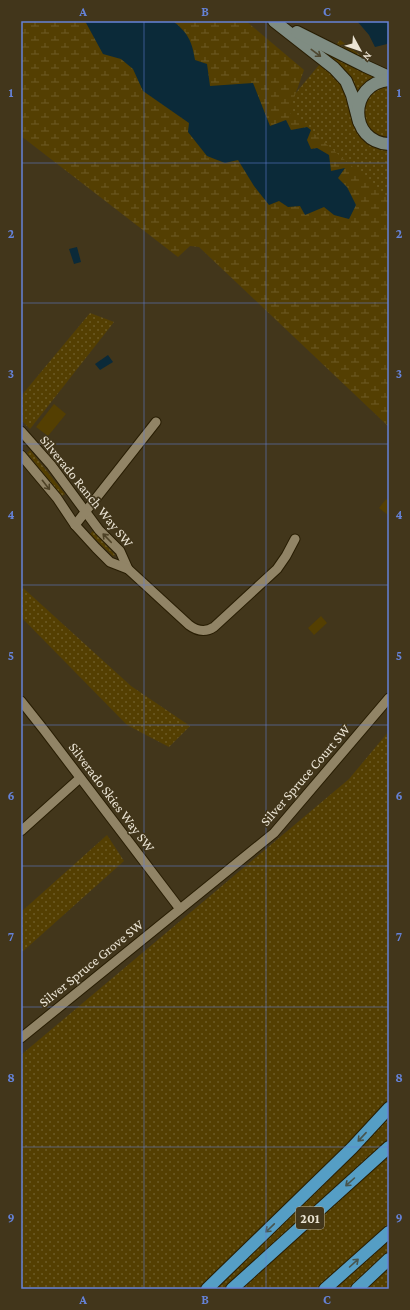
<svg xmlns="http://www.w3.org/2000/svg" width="410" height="1310" font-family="'Crimson Pro',serif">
	<defs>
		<pattern id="grass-dots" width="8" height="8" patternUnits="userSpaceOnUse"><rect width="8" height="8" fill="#543f02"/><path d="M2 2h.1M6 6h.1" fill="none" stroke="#6d5b26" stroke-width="1.8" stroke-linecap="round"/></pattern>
		<pattern id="wetland-marsh" width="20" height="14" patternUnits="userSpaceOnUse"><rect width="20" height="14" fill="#543f02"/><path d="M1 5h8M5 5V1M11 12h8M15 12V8" fill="none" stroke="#6d5b26"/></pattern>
	</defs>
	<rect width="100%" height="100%" fill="#42361b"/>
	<g fill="url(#grass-dots)">
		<polygon points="340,40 389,77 389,351 207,199"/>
		<polygon points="90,313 114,322 30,429 21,420 21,396"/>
		<polygon points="30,450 65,494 62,496 27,453"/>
		<polygon points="93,531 115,555 113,556 90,534"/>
		<polygon points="21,586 131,686 190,726 169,747 127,725 21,617"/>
		<polygon points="389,731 389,1289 21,1289 21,1055 349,779"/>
		<polygon points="107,835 124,861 21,953 21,912"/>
	</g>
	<polygon fill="url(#wetland-marsh)" points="21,21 246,21 304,70 289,112 389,198 389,427 199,247 190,246 178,257 21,136"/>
	<g fill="#543f02">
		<polygon points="54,404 66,414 48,436 36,427"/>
		<polygon points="386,499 389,501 389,516 379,508"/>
		<polygon points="321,616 327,623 314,635 308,628"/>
	</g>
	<g fill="#0b2a39">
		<path d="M85 21H173C188 33 192 41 195 60L207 64 210 86 253 83 270 126 286 120 291 130 307 127 311 130 307 140 311 149 317 148 329 155 331 171 345 168 338 178 347 187 356 205 349 219 334 215 324 207 305 215 300 206 288 207 279 201 269 205 254 186 238 160 225 163 207 156 188 132 189 123 143 91 133 69 121 59 103 54Z"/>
		<polygon points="357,21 389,21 389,37 387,44 375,47 369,35"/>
		<polygon points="77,247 81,262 74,264 69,249"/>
		<polygon points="108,355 113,362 100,370 95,364"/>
	</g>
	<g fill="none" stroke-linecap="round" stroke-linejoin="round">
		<g stroke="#281d03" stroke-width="11">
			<g id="street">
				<polyline points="21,431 51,465 99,530 120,551 128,569"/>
				<path d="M21 455 57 498 75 525 96 548 110 562 128 569 189 625C197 631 205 633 214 627L277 569 286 556 295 539"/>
				<polyline points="75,525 156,422"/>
				<polyline points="21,701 44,730 180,909"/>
				<polyline points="21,831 80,778"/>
				<polyline points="21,1038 274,833 389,698"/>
			</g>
		</g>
		<g stroke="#281d03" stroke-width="14">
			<g id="secondary">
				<polyline points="274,21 334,68 346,81 352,95 359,122"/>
				<polyline points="297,32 365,66 389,77"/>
				<path d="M389 80C348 83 348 142 389 144"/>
			</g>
		</g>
		<g stroke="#281d03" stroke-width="14">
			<g id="highway">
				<polyline points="207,1289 352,1148 389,1108"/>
				<polyline points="232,1289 389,1147"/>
				<polyline points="325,1289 389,1232"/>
				<polyline points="357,1289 389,1259"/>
			</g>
		</g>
		<use href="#street" stroke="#918466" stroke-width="9"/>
		<use href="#secondary" stroke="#7f8c82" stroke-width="12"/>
		<use href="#highway" stroke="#559ec5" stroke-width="12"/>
	</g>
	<defs><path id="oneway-shaft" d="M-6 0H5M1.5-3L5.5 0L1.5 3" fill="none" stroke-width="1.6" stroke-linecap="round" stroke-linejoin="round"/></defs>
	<use stroke="#4e4730" href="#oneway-shaft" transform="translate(316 53) rotate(37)"/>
	<g stroke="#4e4226">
		<use href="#oneway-shaft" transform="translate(46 485) rotate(52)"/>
		<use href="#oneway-shaft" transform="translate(107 538) rotate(-134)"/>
	</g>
	<g stroke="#48554e">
		<use href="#oneway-shaft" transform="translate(362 1137) rotate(133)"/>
		<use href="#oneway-shaft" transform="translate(350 1182) rotate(138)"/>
		<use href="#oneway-shaft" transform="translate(270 1228) rotate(136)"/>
		<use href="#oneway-shaft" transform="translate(354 1263) rotate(-42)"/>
	</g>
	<path fill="none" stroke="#6582d7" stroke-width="1" stroke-opacity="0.55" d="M144 21V1289M266 21V1289M21 163H389M21 303H389M21 444H389M21 585H389M21 725H389M21 866H389M21 1007H389M21 1147H389"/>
	<g text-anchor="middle" stroke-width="3.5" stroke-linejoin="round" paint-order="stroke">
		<rect fill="#42361b" stroke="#b8b09c" stroke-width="1" x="296" y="1207" width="28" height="22" rx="3"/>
		<g font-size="13" font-weight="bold" fill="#ebe4d4">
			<text x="310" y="1223">201</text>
		</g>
		<g font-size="14" fill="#ebe4d4" stroke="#42361b">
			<text transform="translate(87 491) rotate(51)" y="5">Silverado Ranch Way SW</text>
			<text transform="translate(305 775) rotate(-49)" y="5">Silver Spruce Court SW</text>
			<text transform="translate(112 797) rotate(53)" y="5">Silverado Skies Way SW</text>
			<text transform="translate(91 963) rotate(-39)" y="5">Silver Spruce Grove SW</text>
		</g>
	</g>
	<rect width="410" height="1310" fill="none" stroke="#42361b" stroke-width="44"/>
	<g transform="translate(360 50) rotate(130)" stroke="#42361b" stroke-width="3" paint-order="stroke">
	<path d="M0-3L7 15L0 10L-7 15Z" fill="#ebe4d4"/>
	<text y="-6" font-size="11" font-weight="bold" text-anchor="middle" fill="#ebe4d4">N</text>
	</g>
	<rect x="22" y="22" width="366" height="1266" fill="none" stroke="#6582d7" stroke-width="1.5"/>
	<g font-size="13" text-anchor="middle" font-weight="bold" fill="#6582d7">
		<text x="83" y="16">A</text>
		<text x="205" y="16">B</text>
		<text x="327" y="16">C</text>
		<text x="11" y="97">1</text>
		<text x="399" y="97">1</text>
		<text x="11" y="238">2</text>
		<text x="399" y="238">2</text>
		<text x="11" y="378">3</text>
		<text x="399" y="378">3</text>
		<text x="11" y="519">4</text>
		<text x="399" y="519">4</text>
		<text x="11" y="660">5</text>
		<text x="399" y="660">5</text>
		<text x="11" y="800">6</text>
		<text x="399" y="800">6</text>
		<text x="11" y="941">7</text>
		<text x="399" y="941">7</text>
		<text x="11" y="1082">8</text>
		<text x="399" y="1082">8</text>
		<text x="11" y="1222">9</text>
		<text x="399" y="1222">9</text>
		<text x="83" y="1304">A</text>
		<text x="205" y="1304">B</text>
		<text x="327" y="1304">C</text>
	</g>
</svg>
